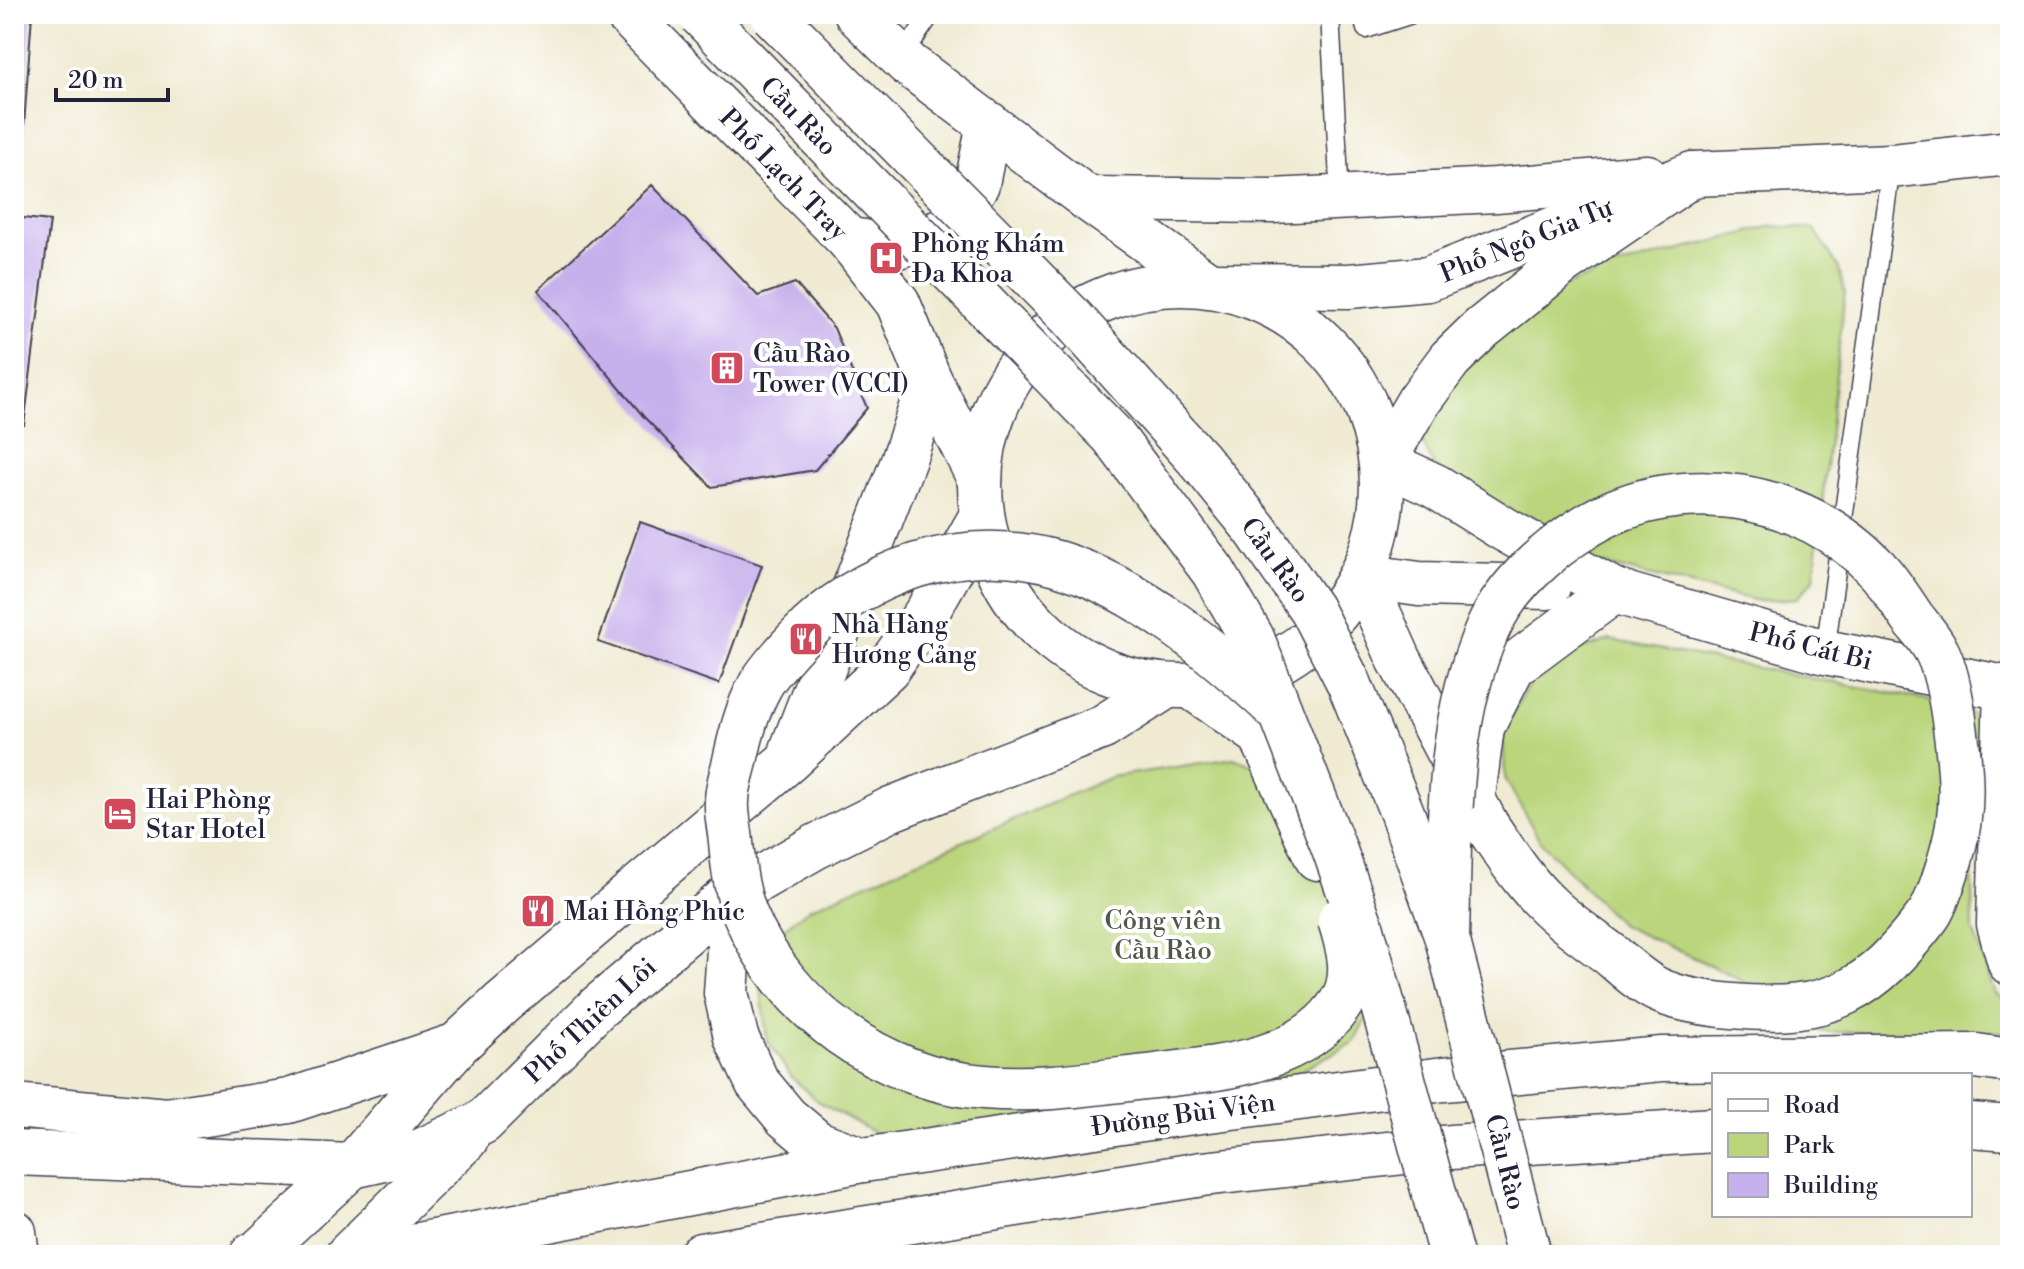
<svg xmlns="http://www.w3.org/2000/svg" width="2024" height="1269" font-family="'Libre Bodoni',serif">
	<rect width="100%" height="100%" fill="#fff"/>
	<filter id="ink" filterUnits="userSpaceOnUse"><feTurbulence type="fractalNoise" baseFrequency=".0125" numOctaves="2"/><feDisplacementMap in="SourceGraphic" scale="16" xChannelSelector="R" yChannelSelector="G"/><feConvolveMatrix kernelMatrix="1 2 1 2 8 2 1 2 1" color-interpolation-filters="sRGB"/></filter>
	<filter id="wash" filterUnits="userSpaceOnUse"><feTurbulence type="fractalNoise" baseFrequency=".006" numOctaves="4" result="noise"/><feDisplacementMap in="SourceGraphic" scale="32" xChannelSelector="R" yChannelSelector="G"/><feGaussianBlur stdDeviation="1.8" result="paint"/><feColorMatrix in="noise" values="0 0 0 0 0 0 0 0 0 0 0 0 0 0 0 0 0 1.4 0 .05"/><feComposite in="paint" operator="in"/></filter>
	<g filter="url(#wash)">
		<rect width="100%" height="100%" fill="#efead1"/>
		<g fill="#bad57b" stroke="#6e7c5b" stroke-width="2">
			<polygon points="1772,226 1814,229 1838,266 1845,291 1814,579 1797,598 1758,601 1585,560 1436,469 1417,433 1443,384 1544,294 1609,269"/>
			<polygon points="1610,640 1964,707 1980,722 1971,848 1973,930 1995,994 2010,1003 2010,1032 1823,1032 1734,976 1621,925 1540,841 1505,778 1503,732 1532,679 1575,651"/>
			<polygon points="1234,758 1293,781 1375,1003 1354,1042 1278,1083 880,1136 820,1103 791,1077 767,1040 760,982 780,931 810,908 1111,777"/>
		</g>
		<g id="blocks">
			<g fill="#c7b1ec">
				<polygon points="14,14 32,14 22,153 14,152"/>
				<polygon points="652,185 758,296 795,283 834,328 867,408 815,470 712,487 644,417 538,290"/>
				<polygon points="14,217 50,221 24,425 14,423"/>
				<polygon points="640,522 762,565 719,684 598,642"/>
			</g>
		</g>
	</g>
	<g filter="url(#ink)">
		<use href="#blocks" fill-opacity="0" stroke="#414052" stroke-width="2"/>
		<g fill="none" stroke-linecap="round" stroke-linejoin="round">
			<g stroke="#414052" stroke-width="21">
				<g id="lane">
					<polyline points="1330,14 1340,198"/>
					<polyline points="1362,14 1366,29 1412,14"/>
					<polyline points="901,58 931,14"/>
					<polyline points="1825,652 1891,166"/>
				</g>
			</g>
			<g stroke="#414052" stroke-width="47">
				<g id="secondary">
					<polyline points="1693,174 1564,262 1481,329 1450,359 1418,402 1383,462 1435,486 1504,529 1614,591 1825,652 2010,689"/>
					<polyline points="1088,199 1272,201 1496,190 1647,177"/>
					<polyline points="1209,285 1349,286 1428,279 1693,174 1891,166 2010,153"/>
					<polyline points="1362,576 1419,584 1548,587"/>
					<polyline points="792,750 904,459 930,381"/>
					<polyline points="1473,796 1482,727 1513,666 1614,591"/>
					<polyline points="727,898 729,950 726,993 736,1037 757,1082 786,1117 817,1143 863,1160"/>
					<polyline points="14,1106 167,1120 289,1101 457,1045 502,1003 789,760 887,669 927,612 982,515"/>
					<polyline points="14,1153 352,1166 421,1151 483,1122 597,1008 727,898 815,847 891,809 1103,727 1167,686"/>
					<polyline points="255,1255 352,1166 456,1046"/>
					<polyline points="348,1255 466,1139"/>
				</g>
			</g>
			<g stroke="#414052" stroke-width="47">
				<g id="primary">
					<polyline points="627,14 849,240 898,303 930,381 980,480"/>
					<polyline points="857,14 908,64 1088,199 1209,285"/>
					<polyline points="849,240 897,246 933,236 953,222 977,184 989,124"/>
					<circle cx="1181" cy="485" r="201"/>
					<polyline points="1362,576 1399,659 1487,826"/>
					<polyline points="1190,686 1261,735 1317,858"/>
					<polyline points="2006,689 1999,924 2010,963"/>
					<polyline points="1970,1125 2010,1128"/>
					<polyline points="14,1232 17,1255"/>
					<polyline points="252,1255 269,1255"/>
					<polyline points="365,1255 863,1160 1163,1116 1444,1079 1662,1059 1976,1056 2010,1061"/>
					<polyline points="701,1255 1202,1174 1451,1147 1714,1130"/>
				</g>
			</g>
			<use href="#lane" stroke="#fff" stroke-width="18"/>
			<use href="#secondary" stroke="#fff" stroke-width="44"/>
			<use href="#primary" stroke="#fff" stroke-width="44"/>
			<g stroke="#414052" stroke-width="47" stroke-linecap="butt">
				<g id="primary-bridge">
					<polyline points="700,14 1112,435 1213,571 1252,638 1335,851 1362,929 1451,1255"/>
					<polyline points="772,14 1070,316 1200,461 1256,530 1311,609 1349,683 1402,813 1447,938 1529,1255"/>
					<path d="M1279 711C1217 654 1140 588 1057 563 962 536 862 571 797 640 784 654 770 669 761 684 747 709 741 734 735 761 732 774 727 788 727 801 726 814 730 829 731 842 733 866 736 891 745 914 784 1009 882 1079 984 1087 1041 1092 1099 1082 1155 1076 1219 1068 1299 1063 1339 1006 1358 979 1349 949 1340 920"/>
					<path d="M1447 938C1450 835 1445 724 1488 628 1507 585 1549 549 1588 525 1680 470 1803 491 1877 569 1890 583 1901 601 1912 617 1920 628 1931 639 1937 652 1950 677 1956 731 1959 760 1964 809 1958 838 1942 885 1938 895 1935 907 1928 916 1870 992 1830 1015 1733 1006 1709 1004 1680 1000 1658 990 1641 982 1624 966 1610 954 1590 939 1568 924 1550 907 1525 884 1506 854 1487 826"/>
				</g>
			</g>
			<use href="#primary-bridge" stroke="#fff" stroke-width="44"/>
		</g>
	</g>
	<defs>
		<g id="hospital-square" transform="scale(1.8)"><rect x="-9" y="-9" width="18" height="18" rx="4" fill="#d1495b" stroke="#fff"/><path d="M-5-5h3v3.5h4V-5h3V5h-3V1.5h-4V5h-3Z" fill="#fff"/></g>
		<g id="building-square" transform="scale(1.8)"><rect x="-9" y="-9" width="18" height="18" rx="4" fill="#d1495b" stroke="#fff"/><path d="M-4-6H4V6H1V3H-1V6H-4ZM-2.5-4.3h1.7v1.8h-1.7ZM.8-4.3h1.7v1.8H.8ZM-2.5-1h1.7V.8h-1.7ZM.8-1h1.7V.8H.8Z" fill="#fff"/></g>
		<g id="restaurant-square" transform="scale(1.8)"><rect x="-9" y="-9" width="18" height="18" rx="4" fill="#d1495b" stroke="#fff"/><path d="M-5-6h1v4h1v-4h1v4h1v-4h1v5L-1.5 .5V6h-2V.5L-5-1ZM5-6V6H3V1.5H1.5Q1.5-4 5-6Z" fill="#fff"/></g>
		<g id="hotel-square" transform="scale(1.8)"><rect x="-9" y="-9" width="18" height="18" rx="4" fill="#d1495b" stroke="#fff"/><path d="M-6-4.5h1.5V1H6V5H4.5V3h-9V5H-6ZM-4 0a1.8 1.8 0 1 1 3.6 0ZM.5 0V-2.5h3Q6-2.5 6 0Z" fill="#fff"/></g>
	</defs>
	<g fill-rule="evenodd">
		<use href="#hospital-square" x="886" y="258"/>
		<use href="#building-square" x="727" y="368"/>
		<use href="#restaurant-square" x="806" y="639"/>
		<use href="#hotel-square" x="120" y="814"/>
		<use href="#restaurant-square" x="538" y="911"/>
	</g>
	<g text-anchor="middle" stroke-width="8" stroke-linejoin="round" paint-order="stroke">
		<g font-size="26" fill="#22223b" stroke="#fff">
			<text transform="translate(799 116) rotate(46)" y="9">Cầu Rào</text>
			<text transform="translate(784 174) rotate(46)" y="9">Phố Lạch Tray</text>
			<text transform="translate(1526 240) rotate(-22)" y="9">Phố Ngô Gia Tự</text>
			<text transform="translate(1276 560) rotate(54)" y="9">Cầu Rào</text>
			<text transform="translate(1811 646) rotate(14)" y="9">Phố Cát Bi</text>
			<text transform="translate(590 1020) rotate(-43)" y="9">Phố Thiên Lôi</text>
			<text transform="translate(1183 1114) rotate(-8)" y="9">Đường Bùi Viện</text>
			<text transform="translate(1506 1162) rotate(76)" y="9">Cầu Rào</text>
		</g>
		<g font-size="26" fill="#22223b" stroke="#fff" text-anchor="start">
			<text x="912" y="252">Phòng Khám<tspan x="912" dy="30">Đa Khoa</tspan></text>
			<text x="753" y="362">Cầu Rào<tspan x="753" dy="30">Tower (VCCI)</tspan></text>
			<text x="832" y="633">Nhà Hàng<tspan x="832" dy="30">Hương Cảng</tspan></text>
			<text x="146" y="808">Hai Phòng<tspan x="146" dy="30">Star Hotel</tspan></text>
			<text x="564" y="920">Mai Hồng Phúc</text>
		</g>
		<g font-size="26" fill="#50584e" stroke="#fff">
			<text x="1163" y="929">Công viên<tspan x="1163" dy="30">Cầu Rào</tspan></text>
		</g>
	</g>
	<rect width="2024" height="1269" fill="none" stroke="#fff" stroke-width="48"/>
	<rect x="1712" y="1073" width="260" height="144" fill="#ffffff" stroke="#a7a7b1" stroke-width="2"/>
	<rect x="1728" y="1099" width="40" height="12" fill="#ffffff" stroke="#a7a7b1" stroke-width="2"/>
	<text x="1784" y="1113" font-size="24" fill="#22223b">Road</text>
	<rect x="1728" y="1133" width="40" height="24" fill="#bad57b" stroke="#a7a7b1" stroke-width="2"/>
	<text x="1784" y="1153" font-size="24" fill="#22223b">Park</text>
	<rect x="1728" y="1173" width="40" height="24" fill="#c7b1ec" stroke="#a7a7b1" stroke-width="2"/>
	<text x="1784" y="1193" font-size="24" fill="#22223b">Building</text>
	<path d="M56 88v12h112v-12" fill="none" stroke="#22223b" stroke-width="4"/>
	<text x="68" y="88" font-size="24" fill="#22223b" stroke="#ffffff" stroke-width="6" paint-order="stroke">20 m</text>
</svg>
